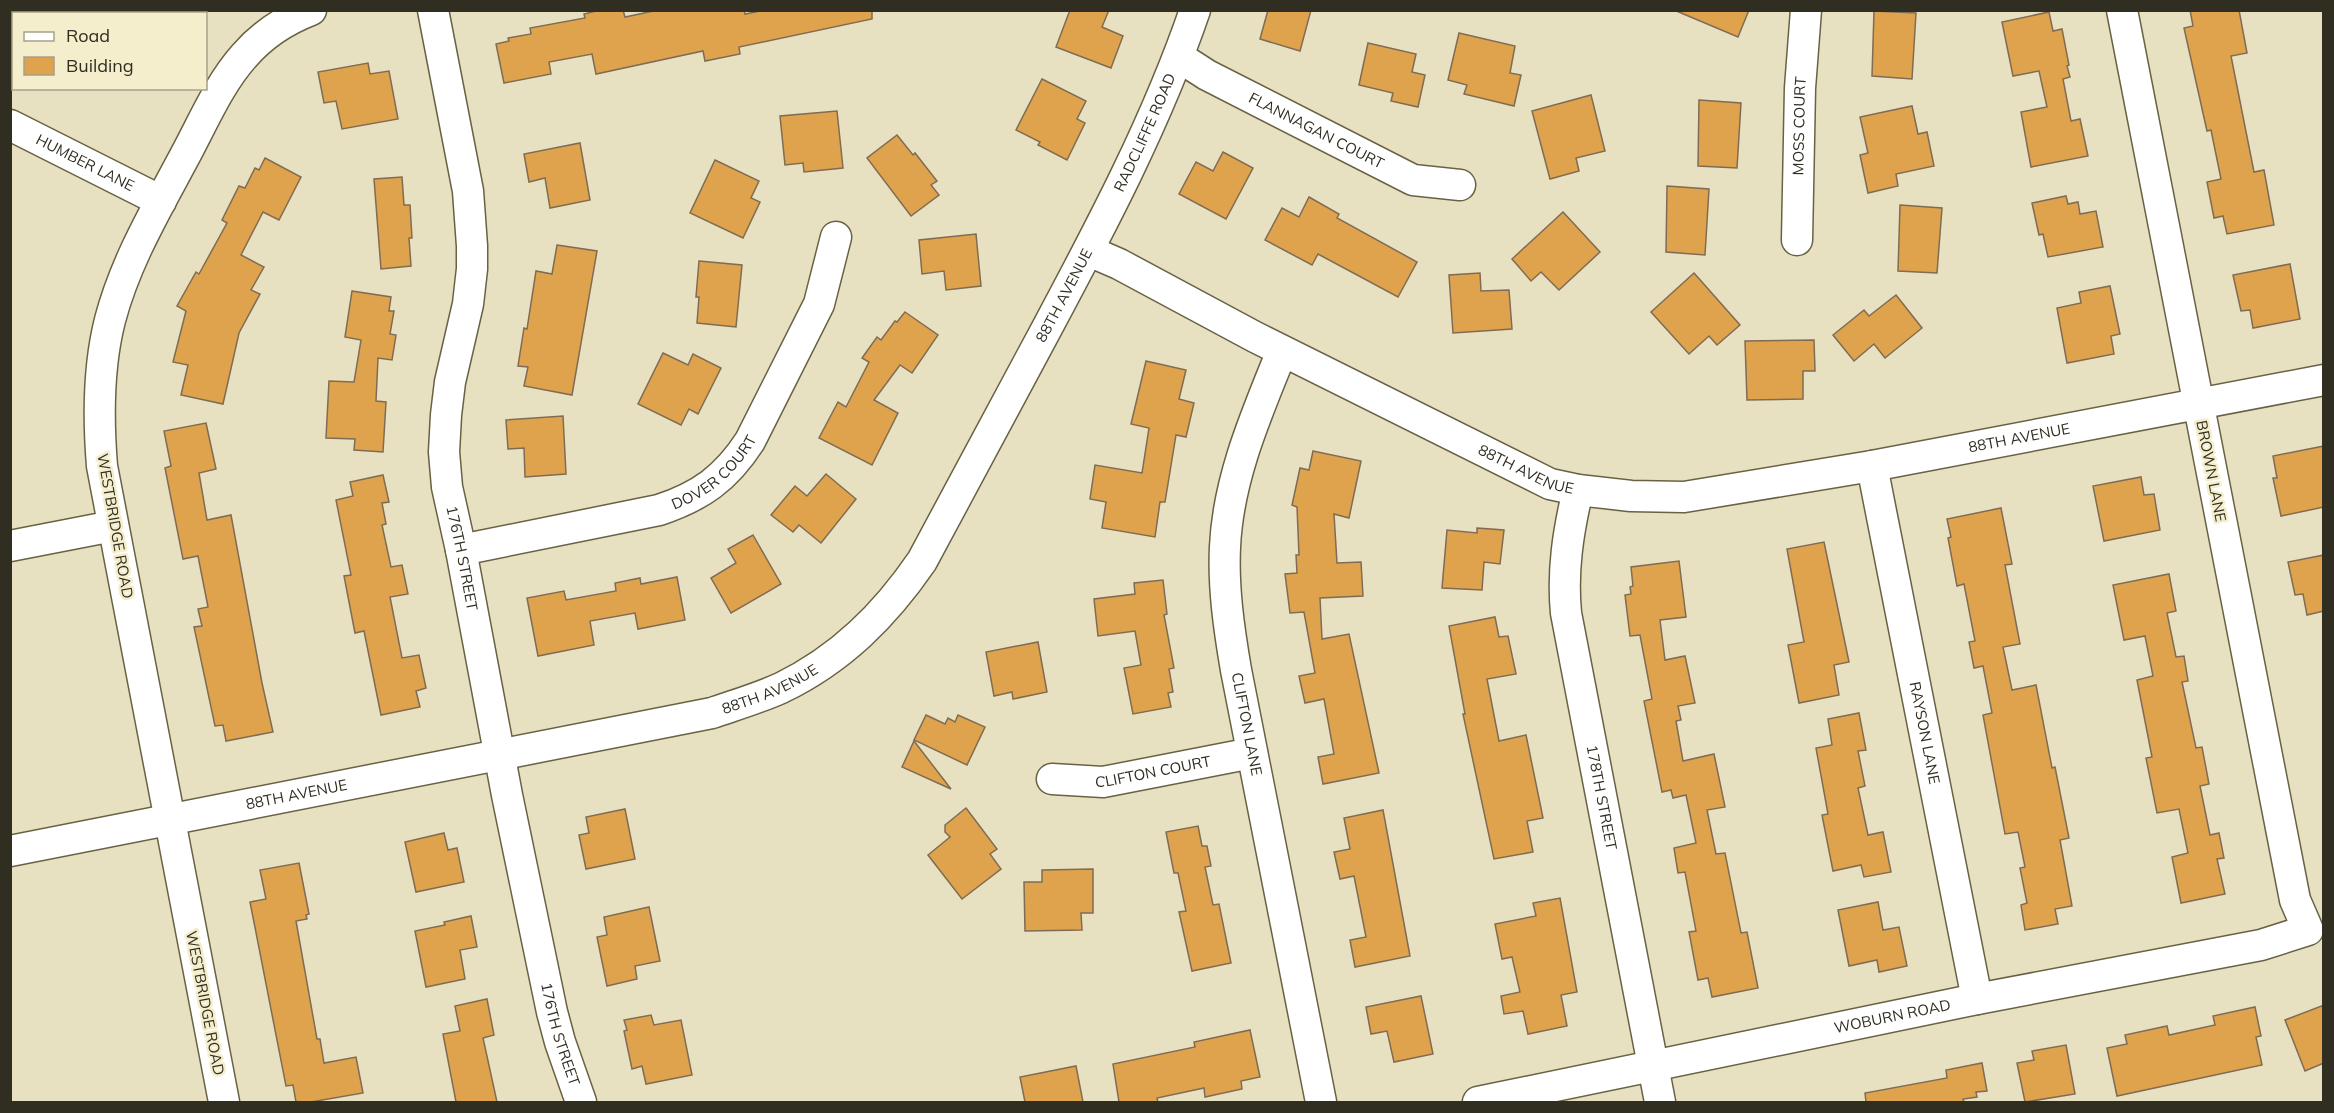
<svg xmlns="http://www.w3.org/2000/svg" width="2334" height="1113" font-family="Mulish,sans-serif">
	<rect width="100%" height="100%" fill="#e8e1c1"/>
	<g fill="#dfa34d" stroke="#7f6c53" stroke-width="1.5">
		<polygon points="600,10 623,10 625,17 658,10 744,10 745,14 765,10 872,10 872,19 739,47 740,54 705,61 703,51 596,74 592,54 549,62 551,74 504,83 496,44 509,41 508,38 531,34 530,28 585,18 584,14"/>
		<polygon points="1070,10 1109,10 1102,27 1123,36 1111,68 1056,47"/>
		<polygon points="1268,10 1311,10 1300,51 1260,39"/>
		<polygon points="1674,10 1749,10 1738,37"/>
		<polygon points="2190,10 2239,10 2247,53 2231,56 2254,172 2264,170 2274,225 2227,234 2223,216 2214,218 2207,182 2221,179 2211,130 2207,131 2184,28 2193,26"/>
		<polygon points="1874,11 1916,13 1912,79 1872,76"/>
		<polygon points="2049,12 2053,31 2062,29 2069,65 2067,66 2070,77 2063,79 2071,121 2080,119 2088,156 2031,167 2021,112 2047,107 2039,71 2013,76 2002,22"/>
		<polygon points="1459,33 1515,46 1510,73 1521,75 1514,106 1464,94 1467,85 1448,80"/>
		<polygon points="1368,43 1416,54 1412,72 1425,75 1418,107 1391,101 1393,93 1359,85"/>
		<polygon points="368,63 370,74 389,71 398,119 342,129 336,101 324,103 318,72"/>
		<polygon points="1042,79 1086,101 1077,119 1085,123 1067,160 1038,145 1040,142 1016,130"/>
		<polygon points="1591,95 1605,151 1576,158 1579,171 1550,179 1532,111"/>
		<polygon points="1699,100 1741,103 1737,168 1698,166"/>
		<polygon points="1912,106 1918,134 1927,132 1934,166 1896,174 1898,186 1868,193 1860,155 1868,153 1860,117"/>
		<polygon points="837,111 843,168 804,172 803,163 785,165 780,116"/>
		<polygon points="897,135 913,155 915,153 937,181 931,185 939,195 911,216 867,158"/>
		<polygon points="580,143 590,200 550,208 545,178 529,182 524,154"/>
		<polygon points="1223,152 1253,168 1226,219 1179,194 1196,162 1213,171"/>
		<polygon points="265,158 301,177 279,220 263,212 241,255 264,267 251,290 260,294 239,333 223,404 181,395 188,365 173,362 186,311 177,306 196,272 199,274 227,223 222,220 239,186 245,188 255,168 259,170"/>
		<polygon points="715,160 759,181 751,198 760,202 743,238 690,213"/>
		<polygon points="402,177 404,205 410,205 412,238 409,238 411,266 381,269 374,179"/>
		<polygon points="1667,186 1709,189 1705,255 1666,252"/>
		<polygon points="2066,196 2068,204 2078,202 2080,214 2096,211 2103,247 2048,257 2043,234 2039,235 2032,203"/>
		<polygon points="1309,197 1339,214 1337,218 1417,262 1398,297 1318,254 1312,265 1265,240 1282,208 1299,217"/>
		<polygon points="1900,205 1942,208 1937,273 1898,271"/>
		<polygon points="1563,212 1600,252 1559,290 1541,272 1531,281 1512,259"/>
		<polygon points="976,234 981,286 946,290 944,271 922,274 919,240"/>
		<polygon points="557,245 597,251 572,395 524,386 528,367 518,366 524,328 527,329 536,271 552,274"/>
		<polygon points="699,261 742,265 736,327 697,323 699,297 696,297"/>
		<polygon points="2290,264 2300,319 2253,328 2250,310 2241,311 2233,275"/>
		<polygon points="1480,273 1481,291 1509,290 1512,329 1453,333 1449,275"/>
		<polygon points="1694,273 1740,325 1717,345 1709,336 1689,354 1651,312"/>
		<polygon points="2110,286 2120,334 2111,336 2114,354 2067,363 2057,308 2081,303 2079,292"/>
		<polygon points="352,291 391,297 389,311 394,311 390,334 396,335 392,360 378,358 376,401 386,402 383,452 354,450 355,439 326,438 329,381 354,382 361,340 345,337"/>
		<polygon points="1896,295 1922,328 1885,358 1874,344 1854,361 1833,335 1864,310 1869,316"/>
		<polygon points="905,312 938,335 912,373 900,365 874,400 898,413 872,465 819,438 838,402 846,407 869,362 862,358 877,337 881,340 895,321 897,322"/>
		<polygon points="1814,340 1815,371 1803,371 1803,399 1747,400 1745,341"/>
		<polygon points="663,353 688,365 693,354 721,368 698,414 689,409 681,425 638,404"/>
		<polygon points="1146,361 1186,370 1179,399 1194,403 1186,437 1176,435 1165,502 1160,502 1155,537 1102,528 1106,502 1090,499 1095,465 1142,473 1149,428 1131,424"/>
		<polygon points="563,416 566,474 525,477 524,448 508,449 506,420"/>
		<polygon points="206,423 216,469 199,473 207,520 231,515 262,683 273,732 226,741 223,725 215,726 194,627 202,626 198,609 208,607 198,556 183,559 165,468 171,466 164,431"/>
		<polygon points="2324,446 2324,507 2281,516 2273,478 2277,478 2273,456"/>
		<polygon points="1313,451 1361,461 1349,518 1334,514 1337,563 1361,562 1363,596 1320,598 1322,639 1349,634 1379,773 1323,784 1318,757 1334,754 1324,699 1305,703 1299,676 1315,673 1304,612 1290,613 1285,574 1297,573 1296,555 1299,555 1297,507 1292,505 1300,468 1309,470"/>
		<polygon points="826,474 856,499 821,543 799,525 793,532 771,515 795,486 807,496"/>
		<polygon points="383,475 389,502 382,503 386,524 382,525 391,567 402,565 408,594 390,597 402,658 419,655 426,688 416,691 420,707 381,715 364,631 355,633 344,576 351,575 336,500 353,496 350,482"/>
		<polygon points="2141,477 2144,495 2154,494 2160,530 2104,541 2093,486"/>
		<polygon points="2001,508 2012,564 2005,565 2020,644 2003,647 2012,690 2036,685 2052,768 2055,767 2069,838 2060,840 2072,906 2055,909 2058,924 2025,930 2021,905 2027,903 2020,868 2025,867 2018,832 2005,834 1983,715 1992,713 1983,666 1974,668 1969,642 1975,641 1964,584 1957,586 1948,538 1951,537 1947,519"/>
		<polygon points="1477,528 1504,530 1500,564 1484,562 1482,590 1442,588 1447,530 1477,533"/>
		<polygon points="753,535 781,584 731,613 711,578 736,563 728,549"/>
		<polygon points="1824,542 1849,662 1834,665 1839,695 1799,703 1788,645 1804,642 1787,549"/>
		<polygon points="2324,555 2324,611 2307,615 2303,594 2295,595 2288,562"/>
		<polygon points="1679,561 1686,617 1660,620 1665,660 1685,656 1695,703 1678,706 1681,720 1676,721 1683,761 1714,754 1725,807 1707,810 1716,854 1725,853 1741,933 1747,932 1758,988 1712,997 1708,978 1698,980 1689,932 1696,931 1685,872 1678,873 1674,848 1696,843 1686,795 1673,798 1671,790 1662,792 1644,701 1652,699 1640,635 1630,636 1625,595 1631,594 1630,587 1633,586 1631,567"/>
		<polygon points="2169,574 2176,611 2167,613 2176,657 2184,656 2188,681 2182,682 2196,748 2202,747 2209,784 2200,786 2210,835 2219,833 2224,858 2217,859 2225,894 2181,903 2172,857 2188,853 2179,809 2157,813 2146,758 2152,757 2137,680 2153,676 2145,636 2124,640 2113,585"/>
		<polygon points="677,577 685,620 638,629 635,613 590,621 594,645 538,656 527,598 564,591 566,600 616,591 615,583 640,578 641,584"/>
		<polygon points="1163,580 1167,614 1164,615 1174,668 1169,669 1173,692 1168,693 1171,707 1133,714 1124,668 1141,665 1135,631 1098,636 1094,599 1135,594 1134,583"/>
		<polygon points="1495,617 1499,637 1508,636 1516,674 1487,679 1499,741 1526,735 1543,818 1527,821 1533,852 1494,859 1463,714 1465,714 1449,626"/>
		<polygon points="1038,642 1047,692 1013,699 1012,692 994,696 986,652"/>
		<polygon points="1859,713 1866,750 1858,751 1865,786 1858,788 1868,835 1883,832 1891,872 1864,877 1861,865 1833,871 1822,815 1828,814 1816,748 1832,745 1828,719"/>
		<polygon points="926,715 945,724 948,718 955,722 958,715 985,727 967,765 914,740"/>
		<polygon points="914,741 951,789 902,767"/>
		<polygon points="966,808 997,849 990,854 1001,869 962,899 928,855 950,837 945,832 945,825"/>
		<polygon points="625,809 635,859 586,869 579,835 589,833 586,817"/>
		<polygon points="1383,810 1410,956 1355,967 1350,940 1366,937 1354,876 1340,879 1334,852 1350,849 1344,818"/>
		<polygon points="1198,826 1202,846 1207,846 1211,866 1205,867 1213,905 1219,904 1231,963 1192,971 1179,912 1186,911 1178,873 1174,873 1166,832"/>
		<polygon points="444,833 448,850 457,848 464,882 416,892 405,842"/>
		<polygon points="299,863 309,914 306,915 307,919 296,921 317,1039 320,1039 324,1063 356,1057 363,1093 311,1102 296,1102 293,1085 286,1086 250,902 266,899 260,870"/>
		<polygon points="1093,869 1093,913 1081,913 1082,930 1025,931 1024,882 1042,882 1042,870"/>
		<polygon points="1560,898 1577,992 1561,995 1567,1026 1528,1034 1523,1011 1504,1014 1501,996 1520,992 1512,957 1502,959 1495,924 1536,916 1533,903"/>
		<polygon points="1878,902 1883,930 1899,927 1907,966 1879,972 1877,960 1849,966 1838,910"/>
		<polygon points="649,907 660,961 635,966 637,979 607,986 597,937 607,935 604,917"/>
		<polygon points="471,916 477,947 460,950 465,979 426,987 415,931 445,925 444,922"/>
		<polygon points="1421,996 1433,1054 1394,1062 1387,1031 1371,1034 1366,1007"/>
		<polygon points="487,999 494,1035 483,1038 497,1102 456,1102 443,1034 460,1031 455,1006"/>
		<polygon points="2324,1005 2324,1063 2305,1071 2285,1020"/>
		<polygon points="2255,1007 2261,1036 2256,1037 2262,1065 2117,1096 2107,1048 2127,1044 2125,1035 2167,1026 2169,1035 2215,1025 2213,1016"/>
		<polygon points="651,1015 654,1025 681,1020 692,1075 646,1084 642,1066 632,1069 624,1031 627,1030 624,1020"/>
		<polygon points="1250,1030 1260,1077 1241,1081 1242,1089 1205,1097 1204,1088 1157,1098 1158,1102 1119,1102 1113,1064 1195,1047 1194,1042"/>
		<polygon points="2066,1045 2075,1094 2025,1102 2017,1063 2034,1060 2032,1051"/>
		<polygon points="1982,1063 1987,1091 1976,1092 1977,1097 1963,1099 1964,1102 1866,1102 1865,1093 1947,1078 1946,1070"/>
		<polygon points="1076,1066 1083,1102 1025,1102 1020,1077"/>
	</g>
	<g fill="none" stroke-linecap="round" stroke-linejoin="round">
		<g stroke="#686245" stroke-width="33">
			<g id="minor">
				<path id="s1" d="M433 10 468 191 472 246V269L468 304 450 382 446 415 444 452 447 487 461 550 507 795 552 1012 560 1042 581 1102"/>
				<path id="s2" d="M1179 57 1207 75 1413 180 1460 185"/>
				<path id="s3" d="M10 125 161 201"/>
				<path id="s4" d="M1797 240 1800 88 1806 10"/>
				<path id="s5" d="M1089 251 1119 264 1255 337 1550 484 1578 490 1631 496 1684 497 1872 466 2324 380"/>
				<path id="s6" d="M1282 351C1257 413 1228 478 1225 547 1223 588 1229 629 1236 670L1321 1102"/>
				<path id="s7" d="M1872 466 1977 999"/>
				<path id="s8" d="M1578 490C1568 532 1562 571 1566 613L1660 1102"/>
				<polyline points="10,546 113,526"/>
				<path id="s9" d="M461 550 659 510C701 496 726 478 750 441L819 304 836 237"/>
				<path id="s10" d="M1052 779 1103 782 1252 753"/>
				<path id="s11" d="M10 851 712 713C735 705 759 698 781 688 841 659 885 615 922 561 964 483 1005 406 1047 328 1102 225 1157 121 1195 10"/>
				<path d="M224 1102 102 466C98 417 98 367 110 320 126 259 159 205 188 150 205 118 220 83 244 56 262 35 285 20 311 10"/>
				<path id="s12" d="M1478 1102 1977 999 2261 945 2308 930 2295 900 2122 10"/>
			</g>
		</g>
		<use href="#minor" stroke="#fff" stroke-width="30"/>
	</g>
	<g text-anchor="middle" stroke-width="5" stroke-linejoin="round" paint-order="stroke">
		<g font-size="15" fill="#302e21" stroke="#f5eecd">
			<text dy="5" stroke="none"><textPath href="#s4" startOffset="114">MOSS COURT</textPath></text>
			<text dy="5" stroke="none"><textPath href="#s2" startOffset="156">FLANNAGAN COURT</textPath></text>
			<text dy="5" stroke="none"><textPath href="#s11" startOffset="1464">RADCLIFFE ROAD</textPath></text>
			<text dy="5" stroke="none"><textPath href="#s3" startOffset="84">HUMBER LANE</textPath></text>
			<text dy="5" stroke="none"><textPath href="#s11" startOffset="1282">88TH AVENUE</textPath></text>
			<text dy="5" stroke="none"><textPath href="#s5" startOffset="992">88TH AVENUE</textPath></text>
			<text dy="5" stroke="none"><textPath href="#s5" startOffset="489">88TH AVENUE</textPath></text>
			<text dy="5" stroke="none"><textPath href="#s9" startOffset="270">DOVER COURT</textPath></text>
			<text transform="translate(2211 471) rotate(79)" y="5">BROWN LANE</text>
			<text transform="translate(115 526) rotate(80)" y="5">WESTBRIDGE ROAD</text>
			<text dy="5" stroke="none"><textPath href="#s1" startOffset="556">176TH STREET</textPath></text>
			<text dy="5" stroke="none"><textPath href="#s11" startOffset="778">88TH AVENUE</textPath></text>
			<text dy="5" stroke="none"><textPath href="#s6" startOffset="384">CLIFTON LANE</textPath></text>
			<text dy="5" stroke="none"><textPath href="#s7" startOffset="272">RAYSON LANE</textPath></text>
			<text dy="5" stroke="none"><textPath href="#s10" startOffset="102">CLIFTON COURT</textPath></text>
			<text dy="5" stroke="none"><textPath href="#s11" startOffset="292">88TH AVENUE</textPath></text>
			<text dy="5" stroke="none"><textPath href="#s8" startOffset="312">178TH STREET</textPath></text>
			<text transform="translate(205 1003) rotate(79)" y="5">WESTBRIDGE ROAD</text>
			<text dy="5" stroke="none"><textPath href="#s12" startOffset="423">WOBURN ROAD</textPath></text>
			<text dy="5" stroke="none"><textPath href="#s1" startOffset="1042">176TH STREET</textPath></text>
		</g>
	</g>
	<rect width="2334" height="1113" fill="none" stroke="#302e21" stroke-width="24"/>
	<rect x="12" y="12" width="195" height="78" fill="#f5eecd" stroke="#a6a188" stroke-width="1.5"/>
	<rect x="24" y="32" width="30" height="9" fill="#ffffff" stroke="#a6a188" stroke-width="1.5"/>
	<text x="66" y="42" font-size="18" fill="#302e21">Road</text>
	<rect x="24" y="57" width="30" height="18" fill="#dfa34d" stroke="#a6a188" stroke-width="1.5"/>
	<text x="66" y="72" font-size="18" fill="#302e21">Building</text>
</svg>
